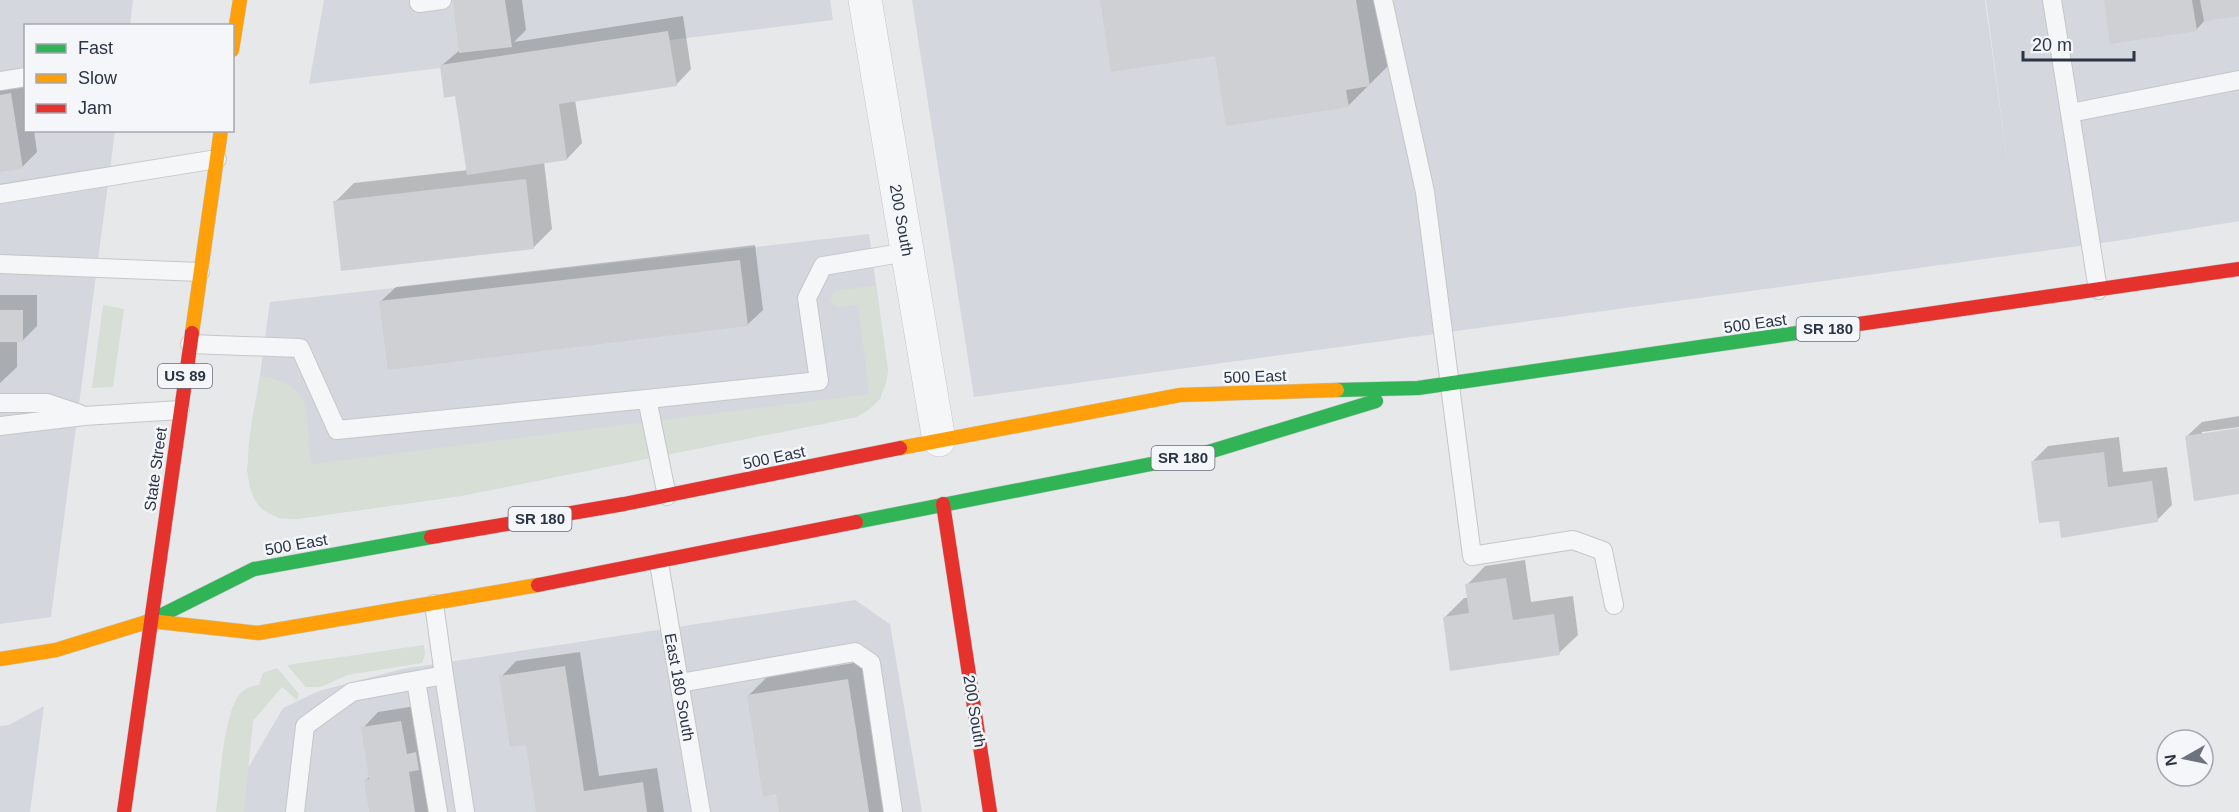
<svg xmlns="http://www.w3.org/2000/svg" width="2239" height="812" font-family="Helvetica,sans-serif">
	<rect width="100%" height="100%" fill="#e6e8ea"/>
	<g fill="#d4d7dd">
		<polygon points="0,0 133,0 130,25 26,26 26,130 115,131 51,617 0,624"/>
		<polygon points="324,0 830,0 833,20 309,84"/>
		<polygon points="912,0 1985,0 2009,174 1986,0 2239,0 2239,221 2116,241 974,397"/>
		<polygon points="869,234 888,371 880,399 868,410 856,417 460,496 296,519 279,518 261,508 251,491 247,470 270,302"/>
		<polygon points="855,600 890,624 922,812 239,812 241,780 283,708 319,691 402,669"/>
		<polygon points="44,706 30,812 0,812 0,726 9,725"/>
	</g>
	<g fill="#d6ded6">
		<path d="M876 285 888 371C885 395 877 406 856 417L460 496 296 519C284 518 271 517 261 508 235 483 255 409 260 376 320 385 303 417 312 464L869 394 858 305 837 308 830 300 835 291Z"/>
		<polygon points="103,305 124,309 113,387 92,388"/>
		<polygon points="424,645 425,654 422,663 347,675 321,687 306,687 287,665"/>
		<path d="M277 668 299 694 297 700 282 687 253 721 244 812H216C220 783 223 717 239 695 244 688 251 686 259 685L263 673Z"/>
	</g>
	<g fill="#0003">
		<polygon points="454,0 522,0 526,30 514,42 683,16 691,69 676,85 575,100 582,143 567,159 544,162 552,229 533,248 335,202 354,183 468,170 457,95 441,66 460,50"/>
		<polygon points="1101,0 1378,0 1388,66 1348,106 1216,54"/>
		<polygon points="2105,0 2239,0 2239,14 2206,19 2196,30"/>
		<polygon points="26,79 26,130 34,130 37,152 22,167 0,171 0,83"/>
		<polygon points="755,245 763,310 747,325 380,302 396,287"/>
		<polygon points="0,295 37,295 37,326 22,341 17,341 17,367 0,383"/>
		<polygon points="2239,416 2239,427 2202,432 2202,436 2239,430 2239,493 2186,437 2202,422"/>
		<polygon points="2119,437 2123,472 2167,467 2172,505 2157,520 2060,520 2033,461 2048,446"/>
		<polygon points="1525,560 1531,602 1573,596 1578,635 1559,653 1445,617 1464,598 1469,598 1467,585 1485,566"/>
		<polygon points="580,652 599,776 657,768 664,812 538,812 527,743 501,677 516,661"/>
		<polygon points="866,661 890,812 781,812 777,793 748,696 767,677"/>
		<polygon points="416,706 432,812 370,812 365,781 370,776 363,728 378,712"/>
	</g>
	<g fill="#ced0d3">
		<polygon points="453,0 505,0 512,47 459,53"/>
		<polygon points="1100,0 1356,0 1370,86 1346,90 1349,107 1226,126 1215,56 1111,72"/>
		<polygon points="2104,0 2192,0 2197,31 2110,44"/>
		<polygon points="2200,0 2239,0 2239,16 2204,21"/>
		<polygon points="668,31 677,86 559,104 567,160 467,175 455,96 444,98 440,65"/>
		<polygon points="11,93 23,169 0,172 0,95"/>
		<polygon points="526,179 534,249 341,271 333,201"/>
		<polygon points="740,260 748,326 388,370 379,301"/>
		<rect x="0" y="310" width="23" height="32"/>
		<polygon points="2239,428 2239,494 2194,501 2185,436"/>
		<polygon points="2104,452 2108,487 2152,481 2158,522 2061,538 2059,521 2039,523 2031,461"/>
		<polygon points="1506,578 1513,620 1554,614 1560,655 1450,671 1443,617 1469,613 1465,584"/>
		<polygon points="565,666 584,791 643,782 647,812 536,812 526,745 510,747 499,676"/>
		<polygon points="848,679 869,812 779,812 776,794 763,797 747,695"/>
		<polygon points="401,721 407,754 416,752 419,770 409,772 415,812 369,812 364,780 369,779 361,727"/>
	</g>
	<g fill="none" stroke-linecap="round" stroke-linejoin="round">
		<g stroke="#c4c6c8" stroke-width="20">
			<g id="lane">
				<polyline points="419,0 419,3 442,0"/>
				<polyline points="1383,0 1425,192 1472,556 1573,540 1603,551 1614,605"/>
				<polyline points="2052,0 2070,113"/>
				<polyline points="0,81 26,77"/>
				<polyline points="0,194 217,159"/>
				<polyline points="0,264 200,272"/>
				<polyline points="2098,290 2070,113 2239,80"/>
				<polyline points="190,344 300,348 337,430 647,399 667,496"/>
				<polyline points="647,399 819,381 807,298 823,266 907,252"/>
				<polyline points="0,403 47,403 80,414"/>
				<polyline points="0,426 84,416 180,410"/>
				<polyline points="659,563 701,812"/>
				<polyline points="444,675 465,812"/>
				<polyline points="416,681 438,812"/>
				<polyline points="680,683 855,652 871,663 893,812"/>
				<polyline points="295,812 305,726 352,692 444,675 434,604"/>
			</g>
		</g>
		<g stroke="#c4c6c8" stroke-width="34">
			<polyline id="street" points="865,0 939,440"/>
		</g>
		<g stroke="#c4c6c8" stroke-width="15">
			<g id="fast">
				<polyline points="1337,390 1418,388 1831,328"/>
				<polyline points="856,522 1202,454 1376,401"/>
				<polyline points="150,621 254,569 431,537"/>
			</g>
		</g>
		<g stroke="#c4c6c8" stroke-width="15">
			<g id="slow">
				<polyline points="232,50 240,0"/>
				<polyline points="192,333 221,130"/>
				<polyline points="900,448 1180,395 1337,390"/>
				<polyline points="150,621 258,633 538,585"/>
				<polyline points="0,659 56,650 150,621"/>
			</g>
		</g>
		<g stroke="#c4c6c8" stroke-width="15">
			<g id="jam">
				<polyline points="1831,328 2239,269"/>
				<polyline points="943,504 990,812"/>
				<polyline points="431,537 624,504 900,448"/>
				<polyline points="538,585 856,522"/>
				<polyline points="124,812 192,333"/>
			</g>
		</g>
		<use href="#lane" stroke="#f5f6f7" stroke-width="18"/>
		<use href="#street" stroke="#f5f6f7" stroke-width="33"/>
		<use href="#fast" stroke="#30b455" stroke-width="14"/>
		<use href="#slow" stroke="#ff9f0a" stroke-width="14"/>
		<use href="#jam" stroke="#e5322d" stroke-width="14"/>
	</g>
	<g text-anchor="middle" stroke-width="5" stroke-linejoin="round" paint-order="stroke">
		<g fill="#f4f6f9" stroke="#676e7b" stroke-width="1.5">
			<rect x="1796.5" y="317" width="63" height="24" rx="4.5"/>
			<rect x="158" y="364" width="54" height="24" rx="4.5"/>
			<rect x="1151.5" y="446" width="63" height="24" rx="4.5"/>
			<rect x="508.5" y="507" width="63" height="24" rx="4.5"/>
		</g>
		<g font-size="15" font-weight="bold" fill="#2b3445">
			<text x="1828" y="334">SR 180</text>
			<text x="185" y="381">US 89</text>
			<text x="1183" y="463">SR 180</text>
			<text x="540" y="524">SR 180</text>
		</g>
		<g font-size="16" fill="#2b3445" stroke="#f4f6f9">
			<text transform="translate(902 220) rotate(80)" y="6">200 South</text>
			<text transform="translate(1755 323) rotate(-8)" y="6">500 East</text>
			<text transform="translate(1255 376) rotate(-2)" y="6">500 East</text>
			<text transform="translate(774 457) rotate(-12)" y="6">500 East</text>
			<text transform="translate(155 469) rotate(-82)" y="6">State Street</text>
			<text transform="translate(296 544) rotate(-10)" y="6">500 East</text>
			<text transform="translate(680 687) rotate(80)" y="6">East 180 South</text>
			<text transform="translate(975 711) rotate(81)" y="6">200 South</text>
		</g>
	</g>
	<rect x="24" y="24" width="210" height="108" fill="#f4f6f9" stroke="#a4a8b1" stroke-width="1.5"/>
	<rect x="36" y="44" width="30" height="9" fill="#30b455" stroke="#a4a8b1" stroke-width="1.5"/>
	<text x="78" y="54" font-size="18" fill="#2b3445">Fast</text>
	<rect x="36" y="74" width="30" height="9" fill="#ff9f0a" stroke="#a4a8b1" stroke-width="1.5"/>
	<text x="78" y="84" font-size="18" fill="#2b3445">Slow</text>
	<rect x="36" y="104" width="30" height="9" fill="#e5322d" stroke="#a4a8b1" stroke-width="1.5"/>
	<text x="78" y="114" font-size="18" fill="#2b3445">Jam</text>
	<g transform="translate(2185 758) rotate(261)"><circle r="28" fill="#f4f6f9" stroke="#a4a8b1" stroke-width="1.5"/>
	<path d="M0-4.5L10 22L0 15L-10 22Z" fill="#6c737f"/>
	<text y="-9" font-size="16" font-weight="bold" text-anchor="middle" fill="#2b3445">N</text>
	</g>
	<path d="M2023 51v9h111v-9" fill="none" stroke="#2b3445" stroke-width="3"/>
	<text x="2032" y="51" font-size="18" fill="#2b3445" stroke="#f4f6f9" stroke-width="4.5" paint-order="stroke">20 m</text>
</svg>
